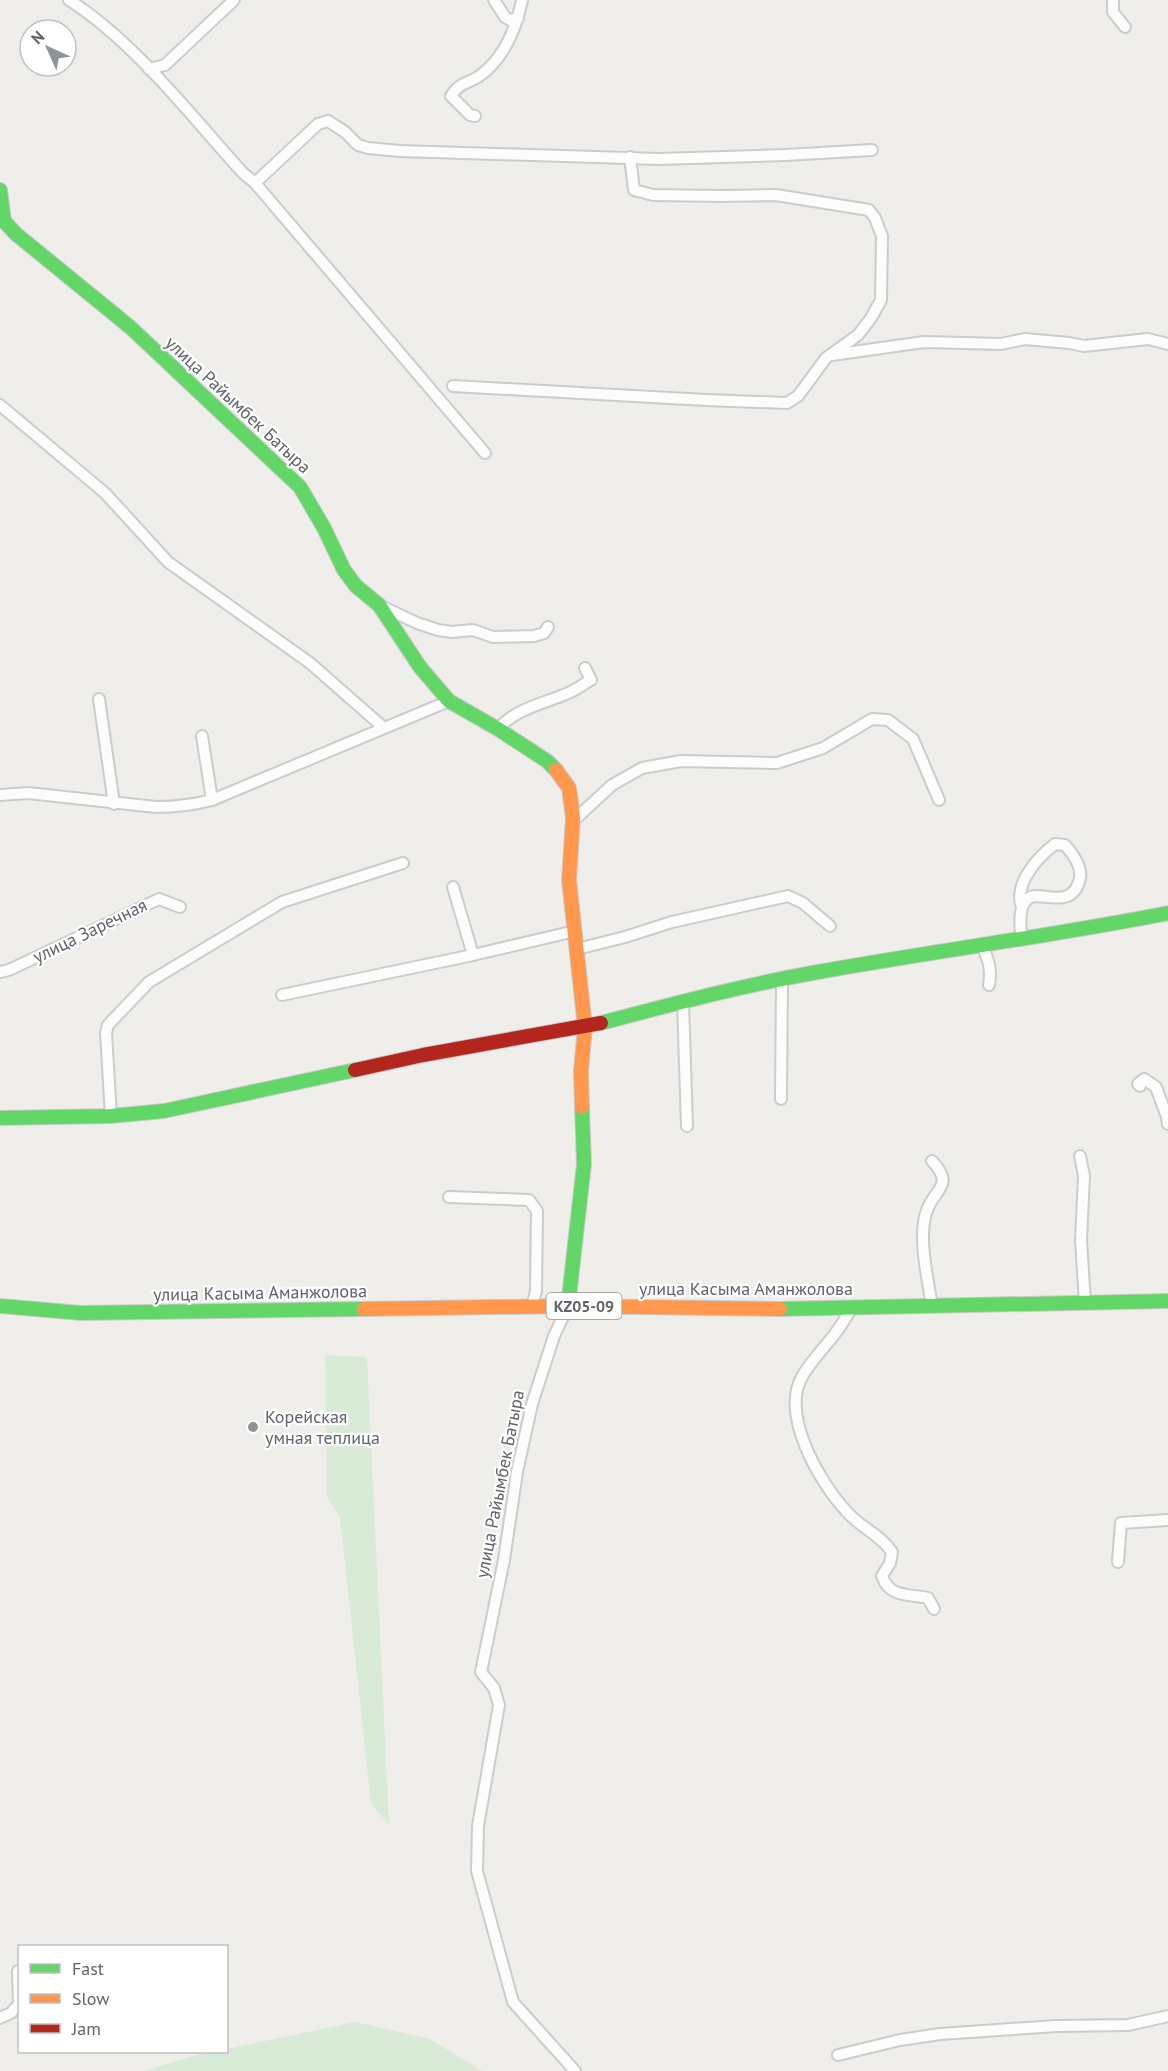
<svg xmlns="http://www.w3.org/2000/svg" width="1168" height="2071" font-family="'PT Sans',sans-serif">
	<rect width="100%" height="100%" fill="#efeeea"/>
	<g fill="#d8ebd6">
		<polygon points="325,1355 367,1357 389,1824 371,1804 340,1517 327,1497"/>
		<polygon points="355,2022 430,2039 482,2071 143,2071 201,2054 226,2052 227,2049"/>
	</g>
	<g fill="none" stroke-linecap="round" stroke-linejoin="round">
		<g stroke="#cbcccc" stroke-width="14">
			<g id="street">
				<path d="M69 0C134 41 191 116 243 173L255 183 485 453"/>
				<polyline points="494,0 505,17 510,20 518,18"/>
				<polyline points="1113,0 1113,12 1125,27"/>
				<polyline points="149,69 165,65 234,0"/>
				<path d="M475 116 470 115 451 96C459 83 466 84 478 77 504 59 516 29 522 0"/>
				<polyline points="255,183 318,124 328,121 345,132 358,145 368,148 400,151 659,159 785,155 872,150"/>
				<polyline points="832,355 924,342 1001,344 1025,339 1069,343 1084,346 1148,339 1168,344"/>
				<polyline points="453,386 706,400 787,403 798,396 826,358 858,335 871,318 881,300 882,236 875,218 869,210 776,195 722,196 653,195 634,190 630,157"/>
				<polyline points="0,405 105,493 168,562 310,663 384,728"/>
				<polyline points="379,605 417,623 438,630 452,632 473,630 493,637 534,636 544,633 548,627"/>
				<polyline points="99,699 114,804"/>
				<path d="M498 729C515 709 542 704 566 694 574 691 582 685 591 680L585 668"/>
				<polyline points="202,736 212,800"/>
				<path d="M0 795 28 793 156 807C176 807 193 805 212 800L449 701"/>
				<polyline points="572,822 612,785 642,768 681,761 777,763 823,748 872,719 888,720 913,739 939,800"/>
				<polyline points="453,887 473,955"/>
				<path d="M1021 938C1021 925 1017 907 1029 898 1040 890 1073 912 1080 878 1082 866 1073 854 1065 845L1055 844C1038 857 1013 884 1022 907"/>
				<path d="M982 945C988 959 992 969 989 985"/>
				<polyline points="577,949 625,937 672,922 788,896 803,903 830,926"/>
				<polyline points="0,972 9,970 159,899 180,907"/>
				<polyline points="282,995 473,955 575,931"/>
				<polyline points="683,1002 687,1126"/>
				<polyline points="1140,1086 1138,1084 1144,1079 1156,1087 1167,1117 1168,1124"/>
				<polyline points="781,1099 782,980"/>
				<polyline points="111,1116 106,1033 108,1025 149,982 282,902 403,863"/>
				<polyline points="1080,1156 1084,1176 1081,1240 1085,1303"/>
				<path d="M932 1161C956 1186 933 1189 926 1213 918 1239 928 1280 932 1306"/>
				<polyline points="449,1197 529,1200 537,1211 536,1291 532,1307"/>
				<polyline points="568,1306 554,1336 532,1404 517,1472 504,1560 481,1672 494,1688 499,1705 478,1826 477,1871 513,2002 575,2071"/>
				<path d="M852 1308C846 1317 841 1326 834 1335 824 1348 812 1360 803 1375 779 1414 820 1483 847 1512 861 1528 880 1534 892 1552L890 1563 882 1576C889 1598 910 1594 928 1598L934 1609"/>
				<polyline points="1118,1562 1121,1523 1168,1520"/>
				<polyline points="0,2018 11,2013 19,2004 18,1971"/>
				<polyline points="838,2055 900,2040 940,2034 1056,2026 1128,2025 1168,2016"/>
			</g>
		</g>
		<g stroke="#cacacb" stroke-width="16">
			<g id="fast">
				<polyline points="0,190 4,221 16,234 130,327 300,487 324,528 344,570 356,586 379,605 420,667 449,701 498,729 547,761 556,770"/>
				<path d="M601 1023C673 1004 744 985 818 972 934 951 1052 936 1168 913"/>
				<polyline points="0,1118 111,1116 164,1111 355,1070"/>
				<polyline points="0,1306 81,1313 364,1309"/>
				<polyline points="568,1306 584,1164 582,1107"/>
				<polyline points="780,1309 1168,1301"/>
			</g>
		</g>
		<g stroke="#cacacb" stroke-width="16">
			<g id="slow">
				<polyline points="556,770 569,788 573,818 569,880 585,1027 581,1071 582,1107"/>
				<polyline points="364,1309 568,1306 780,1309"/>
			</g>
		</g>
		<g stroke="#cacacb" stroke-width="16">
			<polyline id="jam" points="355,1070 423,1055 601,1023"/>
		</g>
		<use href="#street" stroke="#fdfcfc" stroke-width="10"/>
		<use href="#fast" stroke="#63d668" stroke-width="14"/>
		<use href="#slow" stroke="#ff974d" stroke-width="14"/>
		<use href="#jam" stroke="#b3261e" stroke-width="14"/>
	</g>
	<circle fill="#919496" stroke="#fff" stroke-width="2" cx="253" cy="1427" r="6"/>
	<g text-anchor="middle" stroke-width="4.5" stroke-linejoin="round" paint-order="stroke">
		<rect fill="#fff" stroke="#8f9295" stroke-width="1.5" x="546.5" y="1293" width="75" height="26" rx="4.5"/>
		<g font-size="16" font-weight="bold" fill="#5f6368">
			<text x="584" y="1312">KZ05-09</text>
		</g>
		<g font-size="18" fill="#5f6368" stroke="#fff">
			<text transform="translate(238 405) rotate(43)" y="6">улица Райымбек Батыра</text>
			<text transform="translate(90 931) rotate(-26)" y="6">улица Заречная</text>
			<text x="746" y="1295">улица Касыма Аманжолова</text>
			<text transform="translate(260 1293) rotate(-1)" y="6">улица Касыма Аманжолова</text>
			<text transform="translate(500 1484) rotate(-79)" y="6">улица Райымбек Батыра</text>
		</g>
		<g font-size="18" fill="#5f6368" stroke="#fff" text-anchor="start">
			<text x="265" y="1423">Корейская<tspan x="265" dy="21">умная теплица</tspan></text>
		</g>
	</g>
	<rect x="18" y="1945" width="210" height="108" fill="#ffffff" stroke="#bfc1c3" stroke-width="1.5"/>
	<rect x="30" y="1964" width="30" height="9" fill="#63d668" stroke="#bfc1c3" stroke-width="1.5"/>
	<text x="72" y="1975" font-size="18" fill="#5f6368">Fast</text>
	<rect x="30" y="1994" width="30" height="9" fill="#ff974d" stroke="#bfc1c3" stroke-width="1.5"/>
	<text x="72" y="2005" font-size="18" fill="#5f6368">Slow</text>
	<rect x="30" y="2024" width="30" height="9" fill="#b3261e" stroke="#bfc1c3" stroke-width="1.5"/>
	<text x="72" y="2035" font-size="18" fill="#5f6368">Jam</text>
	<g transform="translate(48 48) rotate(315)"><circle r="28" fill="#ffffff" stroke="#bfc1c3" stroke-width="1.5"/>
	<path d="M0-4.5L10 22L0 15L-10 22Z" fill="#919496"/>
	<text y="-9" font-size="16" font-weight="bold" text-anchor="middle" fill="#5f6368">N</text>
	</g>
</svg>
